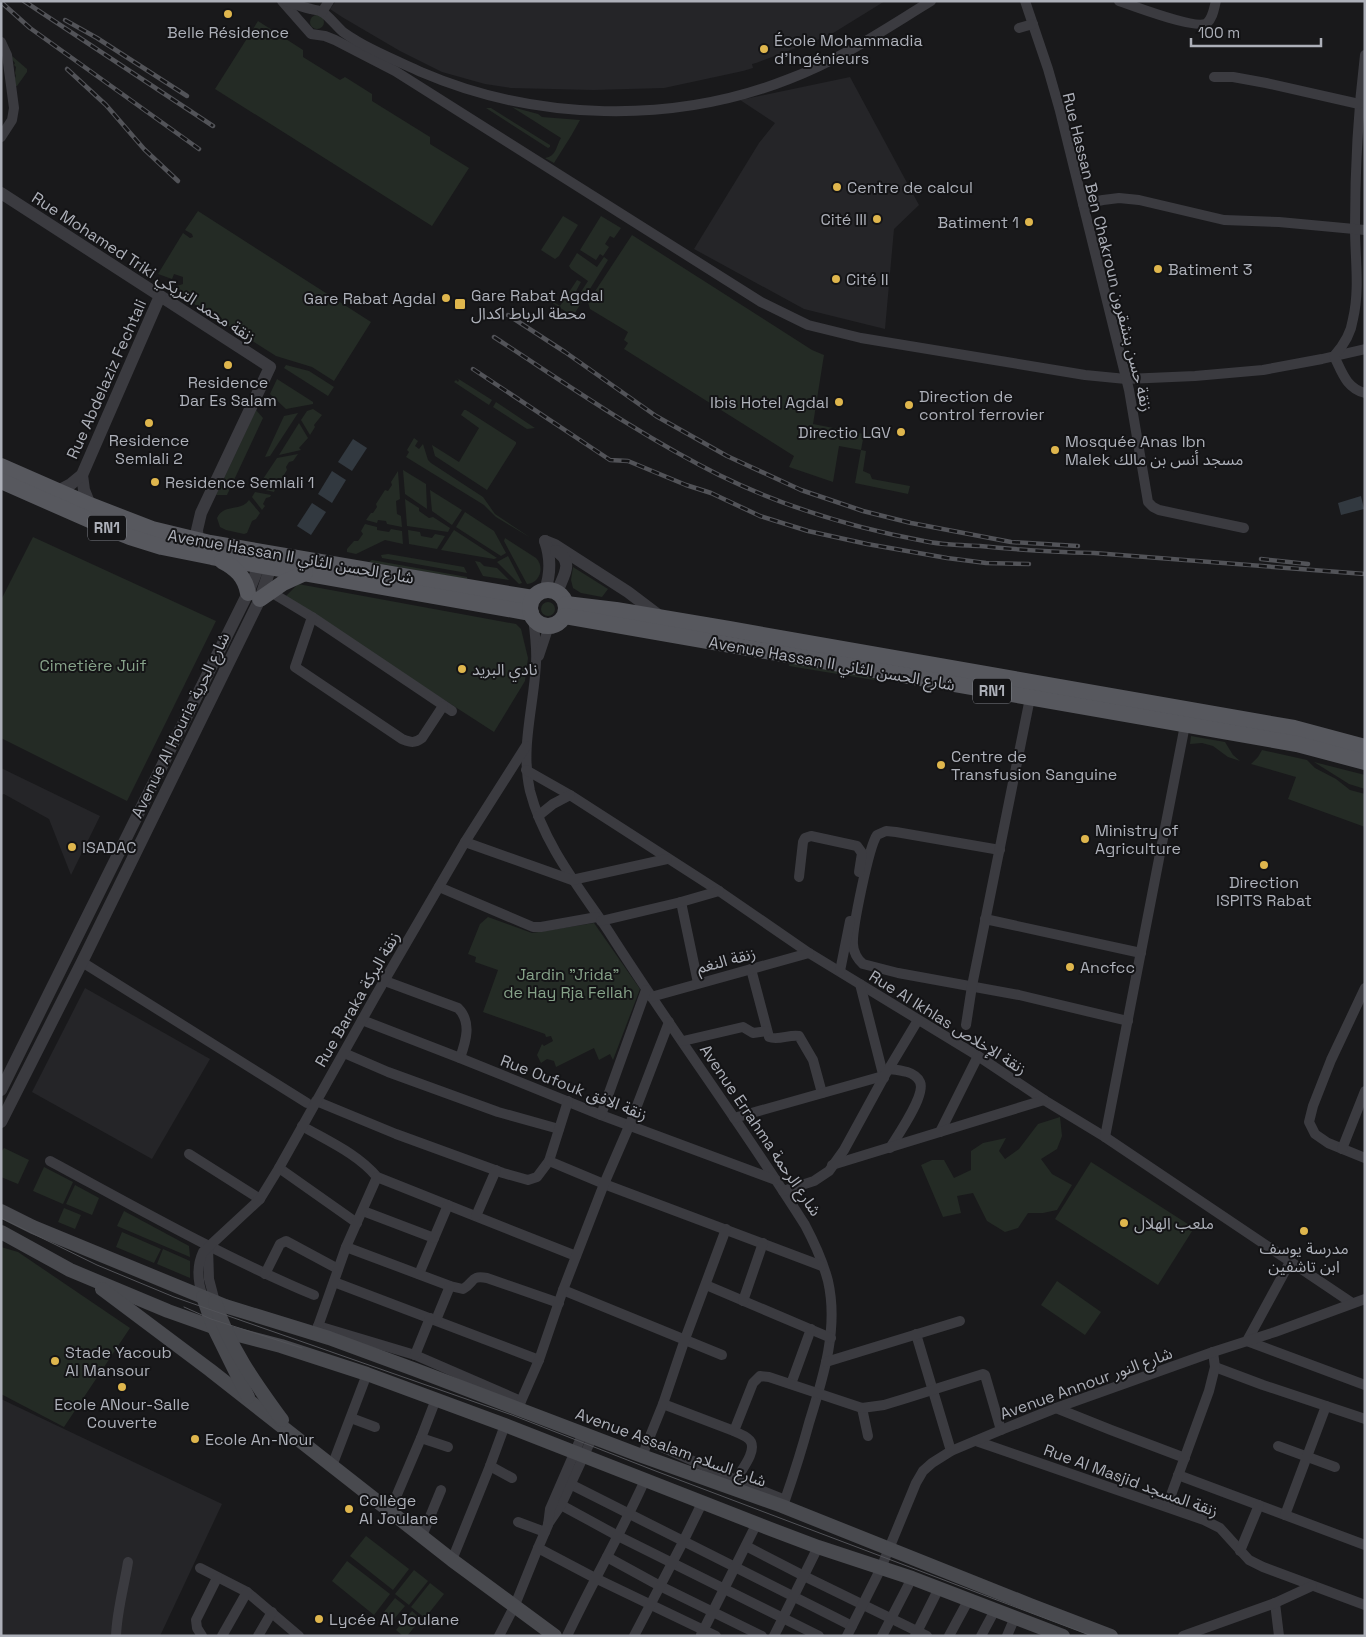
<svg xmlns="http://www.w3.org/2000/svg" width="1366" height="1637" font-family="'Space Grotesk','Noto Sans Arabic',sans-serif">
	<rect width="100%" height="100%" fill="#19191b"/>
	<g fill="#252528">
		<polygon points="336,1 885,1 830,35 756,63 752,64 753,68 743,71 664,88 593,90 511,88 485,84 442,72 400,51 342,17 330,9"/>
		<polygon points="850,77 919,205 894,229 885,329 804,309 694,249 759,143 775,123 740,100"/>
		<polygon points="1,768 100,816 71,875 49,819 4,794 1,795"/>
		<polygon points="85,988 210,1059 152,1159 32,1092"/>
		<polygon points="1,1399 222,1504 160,1636 1,1636"/>
	</g>
	<g fill="#242b25">
		<circle cx="317" cy="22" r="7"/>
		<polygon points="258,21 303,50 303,57 340,80 345,77 372,94 372,101 430,137 430,144 469,168 432,226 215,89"/>
		<polygon points="12,56 27,69 27,72 17,86 15,86 14,79 16,76 15,73 16,67 14,65 15,63 11,58"/>
		<path d="M512 107 538 114 542 117 580 120 571 136 554 163 545 158C557 156 556 146 561 138Z"/>
		<polygon points="486,108 491,108 550,145 550,147 548,148"/>
		<polygon points="198,211 371,322 334,381 312,367 276,356 172,290 177,286 183,284 183,277 174,274 172,279 158,274 183,233 190,238 193,237 192,234 185,230"/>
		<polygon points="563,216 578,225 559,256 555,259 541,250"/>
		<polygon points="601,216 621,228 614,238 610,236 605,244 609,247 603,256 600,254 596,260 580,250"/>
		<polygon points="632,235 812,350 824,355 813,424 864,434 861,450 866,451 863,471 870,474 872,479 910,486 908,494 855,483 861,450 839,446 833,482 789,467 794,456 624,349 628,343 624,340 628,332 590,309 588,302"/>
		<polygon points="577,253 597,267 604,257 608,260 573,316 551,302 552,301 560,306 577,280 581,282 575,293 579,295 588,281 571,269 569,266"/>
		<polygon points="286,365 309,371 334,387 328,396 284,368"/>
		<polygon points="457,378 492,400 489,405 454,382 456,380 458,382 459,380"/>
		<polygon points="277,379 313,402 313,404 286,409 270,394"/>
		<polygon points="496,402 535,428 527,429 493,407"/>
		<polygon points="313,409 322,415 314,425 315,427 310,435 301,420 307,411"/>
		<polygon points="256,410 263,418 227,495 216,495"/>
		<polygon points="464,410 466,410 516,442 516,444 487,490 435,456 432,445 459,462 479,428 461,415"/>
		<polygon points="298,413 270,456 265,457 284,416"/>
		<polygon points="299,423 308,438 299,448 301,450 279,455"/>
		<polygon points="414,438 418,441 415,446 419,449 423,444 428,460 431,463 483,497 495,514 531,538 496,517 484,505 406,457 409,452 407,450"/>
		<polygon points="298,454 293,461 289,462 286,467 287,470 282,478 279,479 274,492 257,488 277,458"/>
		<polygon points="403,470 426,484 427,509 405,494"/>
		<polygon points="398,471 400,499 396,501 397,514 401,516 402,527 387,524 386,521 378,520 377,523 366,520 371,513 373,513 377,507 376,504 385,490 388,491 392,485 391,482"/>
		<polygon points="430,490 462,510 452,525 432,511"/>
		<polygon points="255,492 271,495 270,497 266,498 263,504 265,506 262,510 252,497"/>
		<polygon points="405,499 419,508 419,511 429,518 433,517 450,528 448,532 407,526"/>
		<path d="M249 500 260 513 256 519 252 521 247 533 244 534 226 530 220 527 217 518C224 503 241 512 249 500Z"/>
		<polygon points="465,512 494,531 506,553 501,556 456,527"/>
		<polygon points="365,524 377,527 377,530 389,532 391,529 402,531 403,544 385,540 356,554 347,552 347,549 354,541 358,541 363,534 361,531"/>
		<polygon points="408,530 420,532 421,536 432,538 435,534 445,536 437,549 409,544"/>
		<polygon points="454,530 497,558 494,559 441,550"/>
		<polygon points="33,537 216,621 127,801 1,738 1,600"/>
		<path d="M505 538 536 558C545 567 540 583 527 584L504 541Z"/>
		<polygon points="388,554 464,567 467,573 382,558 381,555"/>
		<polygon points="508,556 522,583 519,584 497,562"/>
		<polygon points="372,560 467,577 467,579 369,562"/>
		<polygon points="475,561 480,562 484,566 497,568 509,580 483,576"/>
		<polygon points="573,567 608,589 602,597 581,593 573,588 571,580"/>
		<polygon points="298,584 516,624 521,629 528,658 525,681 494,732 285,597"/>
		<circle cx="548" cy="609" r="7"/>
		<polygon points="790,662 875,677 874,680 789,666"/>
		<polygon points="1191,736 1225,742 1233,755 1240,761 1228,757 1213,746 1202,743 1190,744"/>
		<polygon points="1262,750 1307,760 1315,768 1336,779 1350,790 1365,794 1365,827 1288,799 1296,777 1251,764 1258,757"/>
		<polygon points="1314,762 1365,775 1365,789 1349,784"/>
		<polygon points="488,917 532,933 594,923 640,989 613,1060 610,1054 599,1060 594,1048 556,1067 554,1061 547,1059 541,1063 537,1055 542,1044 544,1046 553,1041 551,1036 546,1037 545,1034 483,1012 498,970 475,962 476,957 468,954 480,924"/>
		<polygon points="1060,1117 1062,1136 1057,1149 1041,1159 1052,1174 1072,1185 1057,1210 1043,1213 1028,1213 1018,1228 1005,1232 987,1221 973,1193 957,1196 961,1213 943,1217 921,1165 932,1160 944,1160 954,1178 971,1170 971,1151 983,1143 1006,1138 999,1151 1005,1159 1019,1149 1038,1124"/>
		<polygon points="4,1148 29,1160 18,1184 1,1177 1,1152"/>
		<polygon points="1091,1162 1194,1228 1158,1285 1055,1219"/>
		<polygon points="44,1167 73,1182 63,1204 33,1191"/>
		<polygon points="75,1185 99,1198 92,1215 66,1204"/>
		<polygon points="64,1208 81,1215 75,1229 58,1222"/>
		<polygon points="124,1211 189,1246 190,1257 117,1226"/>
		<polygon points="122,1232 161,1249 154,1263 116,1247"/>
		<polygon points="1,1247 18,1252 130,1328 64,1427 1,1394"/>
		<polygon points="163,1249 190,1261 190,1278 157,1264"/>
		<polygon points="1057,1281 1101,1312 1085,1335 1041,1305"/>
		<polygon points="366,1536 409,1569 393,1590 350,1556"/>
		<polygon points="347,1561 390,1594 374,1615 332,1581"/>
		<polygon points="414,1570 428,1581 409,1605 395,1594"/>
		<polygon points="430,1583 444,1594 425,1618 411,1607"/>
		<polygon points="395,1598 405,1606 389,1625 380,1617"/>
		<polygon points="412,1611 421,1619 407,1636 403,1636 396,1630"/>
	</g>
	<g fill="#323940">
		<polygon points="353,439 367,448 352,471 338,462"/>
		<polygon points="332,471 346,480 332,503 318,494"/>
		<polygon points="1361,496 1364,509 1341,515 1338,503"/>
		<polygon points="312,503 326,512 311,535 297,526"/>
	</g>
	<g fill="none" stroke-linecap="round" stroke-linejoin="round">
		<g stroke="#3b3b40" stroke-width="10">
			<polyline points="282,1 311,34 325,36 335,40 395,71 761,302 808,325 861,338 1085,375 1126,379 1195,376 1263,370 1322,359 1365,349"/>
			<path d="M286 1C294 4 302 7 311 9 314 10 319 10 322 12 327 14 337 27 343 32 367 49 395 60 421 72 535 121 673 125 789 79 840 60 885 29 931 1"/>
			<polyline points="1025,1 1048,69 1060,111 1129,390 1148,502 1153,507 1159,510 1244,528"/>
			<path d="M1119 1C1133 6 1197 30 1207 23 1213 18 1214 8 1216 1"/>
			<polyline points="322,12 329,1"/>
			<polyline points="1019,28 1033,24"/>
			<polyline points="1,42 7,55 14,108 12,120 1,137"/>
			<path d="M1365 55C1358 112 1355 169 1355 227 1355 258 1360 289 1353 319 1351 334 1344 345 1334 356 1342 372 1346 388 1365 393"/>
			<polyline points="1214,77 1233,77 1266,83 1359,104"/>
			<polyline points="1083,204 1103,200 1119,198 1139,200 1224,220 1279,222 1365,230"/>
			<polyline points="269,591 312,617 452,711"/>
			<path d="M312 617 295 667 402 739C410 742 414 744 422 738L443 706"/>
			<path d="M533 618C535 633 537 648 536 663 534 706 520 748 530 791 544 845 579 887 609 932 672 1031 742 1125 805 1225 814 1242 823 1262 828 1281 839 1329 823 1378 809 1423 802 1449 794 1474 785 1500L736 1480 648 1441"/>
			<polyline points="539,656 549,626"/>
			<polyline points="526,770 570,795 719,891 809,953 978,1056 1044,1100 1105,1137 1352,1303"/>
			<polyline points="538,816 553,804 570,795"/>
			<polyline points="465,842 572,880 667,859"/>
			<path d="M1000 850 896 832 886 831 877 835C869 846 852 929 853 944 853 952 858 960 863 964L898 973 1019 995 1128 1021"/>
			<polyline points="799,877 803,842 805,838 811,836 857,846 862,853 859,872"/>
			<polyline points="439,887 533,927 541,927 597,917"/>
			<polyline points="681,902 698,983"/>
			<polyline points="985,919 1141,953"/>
			<polyline points="601,921 681,902 719,891"/>
			<polyline points="82,962 307,1103"/>
			<path d="M751 969 769 1037C778 1041 790 1034 799 1036L813 1060 822 1093"/>
			<polyline points="840,971 850,921"/>
			<path d="M385 981 458 1008C472 1022 466 1041 460 1058"/>
			<polyline points="860,984 884,1078"/>
			<polyline points="1365,988 1331,1060 1313,1106 1309,1122 1315,1134 1328,1143 1365,1158"/>
			<polyline points="651,997 809,953"/>
			<polyline points="362,1020 460,1058 601,1115 776,1180"/>
			<polyline points="966,1025 972,986 1030,698"/>
			<polyline points="683,1041 743,1027 753,1033 767,1031"/>
			<polyline points="344,1053 388,1072 498,1112 559,1129"/>
			<path d="M889 1069C899 1070 915 1071 920 1082 926 1095 898 1135 890 1148"/>
			<polyline points="316,1101 396,1134 503,1173 528,1180 537,1177 549,1161 568,1101"/>
			<polyline points="601,1115 646,990"/>
			<polyline points="734,1118 883,1076"/>
			<path d="M302 1126C328 1141 358 1154 377 1177L576 1256"/>
			<polyline points="940,1132 978,1056"/>
			<polyline points="1105,1137 1185,725"/>
			<polyline points="1342,1149 1365,1091"/>
			<polyline points="189,1154 260,1199"/>
			<path d="M50 1161C137 1208 223 1257 314 1295"/>
			<polyline points="549,1161 604,1184 822,1266"/>
			<polyline points="832,1165 1044,1100"/>
			<polyline points="279,1168 357,1223"/>
			<polyline points="783,1191 814,1181 829,1171 844,1150 885,1075 918,1020"/>
			<polyline points="363,1211 434,1238 419,1274"/>
			<polyline points="476,1216 496,1170"/>
			<polyline points="434,1238 448,1205"/>
			<polyline points="208,1247 209,1279 215,1302"/>
			<path d="M346 1247 450 1286 463 1289C475 1282 470 1275 487 1278L559 1303"/>
			<polyline points="1290,1262 1247,1341 1365,1385"/>
			<polyline points="265,1274 280,1244 286,1241 338,1269"/>
			<polyline points="334,1282 539,1360"/>
			<polyline points="706,1285 831,1338"/>
			<polyline points="563,1290 722,1355"/>
			<path d="M203 1297C198 1283 196 1267 203 1252L260 1199 279 1168 376 995 465 842 526 746"/>
			<polyline points="743,1301 763,1243"/>
			<polyline points="436,1320 450,1286"/>
			<polyline points="318,1326 415,1355 521,1401"/>
			<polyline points="316,1332 346,1247 377,1177"/>
			<polyline points="916,1334 951,1451"/>
			<polyline points="415,1355 430,1318"/>
			<polyline points="826,1362 960,1321"/>
			<polyline points="1215,1367 1263,1385 1365,1419"/>
			<polyline points="791,1384 811,1329"/>
			<polyline points="663,1404 734,1431"/>
			<polyline points="518,1408 539,1360 563,1290 604,1184 630,1124 669,1022"/>
			<polyline points="862,1408 868,1436"/>
			<polyline points="1056,1408 1111,1430 1185,1458"/>
			<polyline points="351,1418 375,1427"/>
			<polyline points="421,1438 448,1447"/>
			<polyline points="976,1441 1204,1520 1220,1528 1249,1560 1263,1567 1365,1605"/>
			<polyline points="1278,1446 1335,1467"/>
			<polyline points="642,1456 663,1404 685,1339 726,1229"/>
			<polyline points="332,1466 367,1374"/>
			<polyline points="490,1466 512,1478"/>
			<polyline points="1178,1475 1365,1545"/>
			<path d="M736 1480C741 1470 756 1453 751 1442 748 1436 739 1434 734 1431L753 1383 760 1376 769 1377 862 1408 884 1405 907 1398 983 1374 985 1375 1001 1430"/>
			<polyline points="572,1485 852,1626"/>
			<polyline points="561,1505 618,1536 819,1636"/>
			<polyline points="1167,1506 1209,1391 1215,1367 1213,1352"/>
			<polyline points="390,1511 421,1438 436,1399"/>
			<polyline points="1285,1515 1326,1406"/>
			<polyline points="518,1522 545,1532"/>
			<polyline points="548,1524 561,1505 593,1436"/>
			<polyline points="422,1536 441,1490"/>
			<polyline points="746,1546 804,1576 927,1636"/>
			<polyline points="538,1548 595,1578 716,1636"/>
			<polyline points="1240,1551 1259,1505"/>
			<polyline points="607,1557 660,1586 762,1636"/>
			<polyline points="452,1560 490,1466 505,1425"/>
			<polyline points="200,1568 247,1592 299,1636"/>
			<polyline points="1275,1603 1279,1636"/>
			<polyline points="701,1635 757,1523"/>
			<path d="M116 1636C117 1610 124 1587 128 1562"/>
			<polyline points="202,1636 197,1628 196,1620 217,1578"/>
			<polyline points="222,1636 247,1592"/>
			<polyline points="258,1636 272,1612"/>
			<polyline points="499,1636 515,1605 538,1548 548,1525 550,1509 583,1433"/>
			<path d="M567 1636C592 1583 621 1533 645 1480"/>
			<polyline points="634,1636 683,1542 702,1503"/>
			<polyline points="774,1636 818,1547"/>
			<polyline points="847,1636 881,1568 916,1483 923,1471 932,1463 951,1451 1001,1430 1056,1408 1213,1352 1275,1332 1365,1299"/>
			<polyline points="882,1636 912,1578"/>
			<polyline points="915,1636 939,1588"/>
			<polyline points="949,1636 969,1599"/>
			<polyline points="981,1636 995,1610"/>
			<polyline points="1007,1636 1015,1617"/>
			<polyline points="1183,1636 1275,1603 1312,1586"/>
		</g>
		<g stroke="#3b3b40" stroke-width="12">
			<polyline points="1,193 270,367 201,513 197,530 198,541"/>
			<polyline points="82,475 84,490 90,505"/>
			<polyline points="58,491 71,484 82,475 160,296"/>
			<polyline points="545,541 555,545 628,592 661,617"/>
			<path d="M545 541C551 558 551 573 545 590"/>
			<path d="M556 551C575 562 563 576 557 592"/>
			<path d="M1 1090C84 924 165 758 248 593L262 558"/>
			<polyline points="1,1122 82,962 260,599 273,560"/>
		</g>
		<g stroke="#494a4f" stroke-width="14">
			<polyline points="1,1211 33,1227 225,1306 329,1338 416,1370 642,1456 782,1506 1030,1605 1111,1636"/>
			<polyline points="1,1232 70,1270 168,1311 227,1332 281,1346 367,1374 505,1425 773,1530 818,1547 912,1578 1063,1636"/>
			<polyline points="102,1289 210,1370 452,1560 555,1636"/>
			<polyline points="203,1297 214,1328 248,1397"/>
			<path d="M215 1302C229 1347 255 1383 282 1420"/>
		</g>
		<g stroke="#57585e" stroke-width="16">
			<polyline points="1,466 90,505 152,529 210,543 533,598"/>
			<polyline points="1,481 110,529 130,537 162,547 212,557 531,613"/>
			<path d="M222 561C236 568 245 577 248 593"/>
			<circle cx="548" cy="608" r="18"/>
			<polyline points="260,599 283,583 305,573"/>
			<polyline points="566,604 616,610 729,629 1294,728 1365,747"/>
			<polyline points="565,616 1297,744 1365,762"/>
		</g>
		<g stroke="#525358" stroke-width="1">
			<polyline points="1,1218 97,1265 174,1297 512,1415 653,1470 1092,1636"/>
			<polyline points="184,1307 211,1319 302,1348"/>
		</g>
		<g stroke="#525358" stroke-width="4.5">
			<g id="rail">
				<polyline points="24,1 213,126"/>
				<polyline points="1,2 30,28 199,149"/>
				<polyline points="65,20 97,38 187,96"/>
				<polyline points="67,69 106,105 144,149 178,181"/>
				<polyline points="508,315 565,352 656,416 727,456 801,490 863,511 911,523 1011,542 1078,546"/>
				<path d="M494 337C568 385 641 436 719 475 784 507 854 528 924 541 942 545 962 545 980 546 1018 550 1056 552 1094 553L1365 574"/>
				<polyline points="473,369 610,460 628,461 686,485 711,493 760,516 808,531 867,544 947,558 986,563 1029,564"/>
				<polyline points="1261,559 1308,564"/>
			</g>
		</g>
		<use href="#rail" stroke="#141416" stroke-width="2.5" stroke-dasharray="8" stroke-linecap="butt"/>
	</g>
	<g fill="#dfb64d" stroke="#141416" stroke-width="2">
		<circle cx="228" cy="14" r="5"/>
		<circle cx="764" cy="49" r="5"/>
		<circle cx="837" cy="187" r="5"/>
		<circle cx="877" cy="219" r="5"/>
		<circle cx="1029" cy="222" r="5"/>
		<circle cx="1158" cy="269" r="5"/>
		<circle cx="836" cy="279" r="5"/>
		<circle cx="446" cy="298" r="5"/>
		<rect x="454" y="298" width="12" height="12" rx="2.5"/>
		<circle cx="228" cy="365" r="5"/>
		<circle cx="839" cy="402" r="5"/>
		<circle cx="909" cy="405" r="5"/>
		<circle cx="149" cy="423" r="5"/>
		<circle cx="901" cy="432" r="5"/>
		<circle cx="1055" cy="450" r="5"/>
		<circle cx="155" cy="482" r="5"/>
		<circle cx="462" cy="669" r="5"/>
		<circle cx="941" cy="765" r="5"/>
		<circle cx="1085" cy="839" r="5"/>
		<circle cx="72" cy="847" r="5"/>
		<circle cx="1264" cy="865" r="5"/>
		<circle cx="1070" cy="967" r="5"/>
		<circle cx="1124" cy="1223" r="5"/>
		<circle cx="1304" cy="1231" r="5"/>
		<circle cx="55" cy="1361" r="5"/>
		<circle cx="122" cy="1387" r="5"/>
		<circle cx="195" cy="1439" r="5"/>
		<circle cx="349" cy="1509" r="5"/>
		<circle cx="319" cy="1619" r="5"/>
	</g>
	<g text-anchor="middle" stroke-width="4" stroke-linejoin="round" paint-order="stroke">
		<g fill="#141416" stroke="#7f8188" stroke-width="1">
			<rect x="88" y="515.5" width="38" height="25" rx="4"/>
			<rect x="973" y="678.5" width="38" height="25" rx="4"/>
		</g>
		<g font-size="15" font-weight="bold" fill="#adb0b9">
			<text x="107" y="533">RN1</text>
			<text x="992" y="696">RN1</text>
		</g>
		<g font-size="16" fill="#adb0b9" stroke="#141416" text-anchor="start">
			<text x="228" y="38" text-anchor="middle">Belle Résidence</text>
			<text x="774" y="46">École Mohammadia<tspan x="774" dy="18">d'Ingénieurs</tspan></text>
			<text x="847" y="193">Centre de calcul</text>
			<text x="867" y="225" text-anchor="end">Cité III</text>
			<text x="1019" y="228" text-anchor="end">Batiment 1</text>
			<text x="1168" y="275">Batiment 3</text>
			<text x="846" y="285">Cité II</text>
			<text x="471" y="301">Gare Rabat Agdal<tspan x="471" dy="18">محطة الرباط اكدال</tspan></text>
			<text x="436" y="304" text-anchor="end">Gare Rabat Agdal</text>
			<text x="228" y="388" text-anchor="middle">Residence<tspan x="228" dy="18">Dar Es Salam</tspan></text>
			<text x="919" y="402">Direction de<tspan x="919" dy="18">control ferrovier</tspan></text>
			<text x="829" y="408" text-anchor="end">Ibis Hotel Agdal</text>
			<text x="891" y="438" text-anchor="end">Directio LGV</text>
			<text x="149" y="446" text-anchor="middle">Residence<tspan x="149" dy="18">Semlali 2</tspan></text>
			<text x="1065" y="447">Mosquée Anas Ibn<tspan x="1065" dy="18">Malek مسجد أنس بن مالك</tspan></text>
			<text x="165" y="488">Residence Semlali 1</text>
			<text x="472" y="675">نادي البريد</text>
			<text x="951" y="762">Centre de<tspan x="951" dy="18">Transfusion Sanguine</tspan></text>
			<text x="1095" y="836">Ministry of<tspan x="1095" dy="18">Agriculture</tspan></text>
			<text x="82" y="853">ISADAC</text>
			<text x="1264" y="888" text-anchor="middle">Direction<tspan x="1264" dy="18">ISPITS Rabat</tspan></text>
			<text x="1080" y="973">Ancfcc</text>
			<text x="1134" y="1229">ملعب الهلال</text>
			<text x="1304" y="1254" text-anchor="middle">مدرسة يوسف<tspan x="1304" dy="18">ابن تاشفين</tspan></text>
			<text x="65" y="1358">Stade Yacoub<tspan x="65" dy="18">Al Mansour</tspan></text>
			<text x="122" y="1410" text-anchor="middle">Ecole ANour-Salle<tspan x="122" dy="18">Couverte</tspan></text>
			<text x="205" y="1445">Ecole An-Nour</text>
			<text x="359" y="1506">Collège<tspan x="359" dy="18">Al Joulane</tspan></text>
			<text x="329" y="1625">Lycée Al Joulane</text>
		</g>
		<g font-size="16" fill="#adb0b9" stroke="#141416">
			<text transform="translate(1108 252) rotate(76)" y="6">Rue Hassan Ben Chakroun زنقة حسن بنشقرون</text>
			<text transform="translate(144 267) rotate(33)" y="6">Rue Mohamed Triki زنقة محمد التريكي</text>
			<text transform="translate(106 379) rotate(-66)" y="6">Rue Abdelaziz Fechtali</text>
			<text transform="translate(291 556) rotate(10)" y="6">Avenue Hassan II شارع الحسن الثاني</text>
			<text transform="translate(832 663) rotate(10)" y="6">Avenue Hassan II شارع الحسن الثاني</text>
			<text transform="translate(180 725) rotate(-64)" y="6">Avenue Al Houria شارع الحرية</text>
			<text transform="translate(726 960) rotate(-15)" y="6">زنقة النغم</text>
			<text transform="translate(357 999) rotate(-60)" y="6">Rue Baraka زنقة البركة</text>
			<text transform="translate(948 1022) rotate(32)" y="6">Rue Al Ikhlas زنقة الإخلاص</text>
			<text transform="translate(574 1087) rotate(21)" y="6">Rue Oufouk زنقة الافق</text>
			<text transform="translate(761 1130) rotate(56)" y="6">Avenue Errahma شارع الرحمة</text>
			<text transform="translate(1086 1383) rotate(-20)" y="6">Avenue Annour شارع النور</text>
			<text transform="translate(671 1447) rotate(20)" y="6">Avenue Assalam شارع السلام</text>
			<text transform="translate(1131 1480) rotate(20)" y="6">Rue Al Masjid زنقة المسجد</text>
		</g>
		<g font-size="16" fill="#86a289" stroke="#141416">
			<text x="93" y="671">Cimetière Juif</text>
			<text x="568" y="980">Jardin "Jrida"<tspan x="568" dy="18">de Hay Rja Fellah</tspan></text>
		</g>
	</g>
	<rect width="1366" height="1637" fill="none" stroke="#adb0b9" stroke-width="5"/>
	<path d="M1191 38v8h130v-8" fill="none" stroke="#adb0b9" stroke-width="2.5"/>
	<text x="1198" y="38" font-size="15" fill="#adb0b9" stroke="#141416" stroke-width="4" paint-order="stroke">100 m</text>
</svg>
